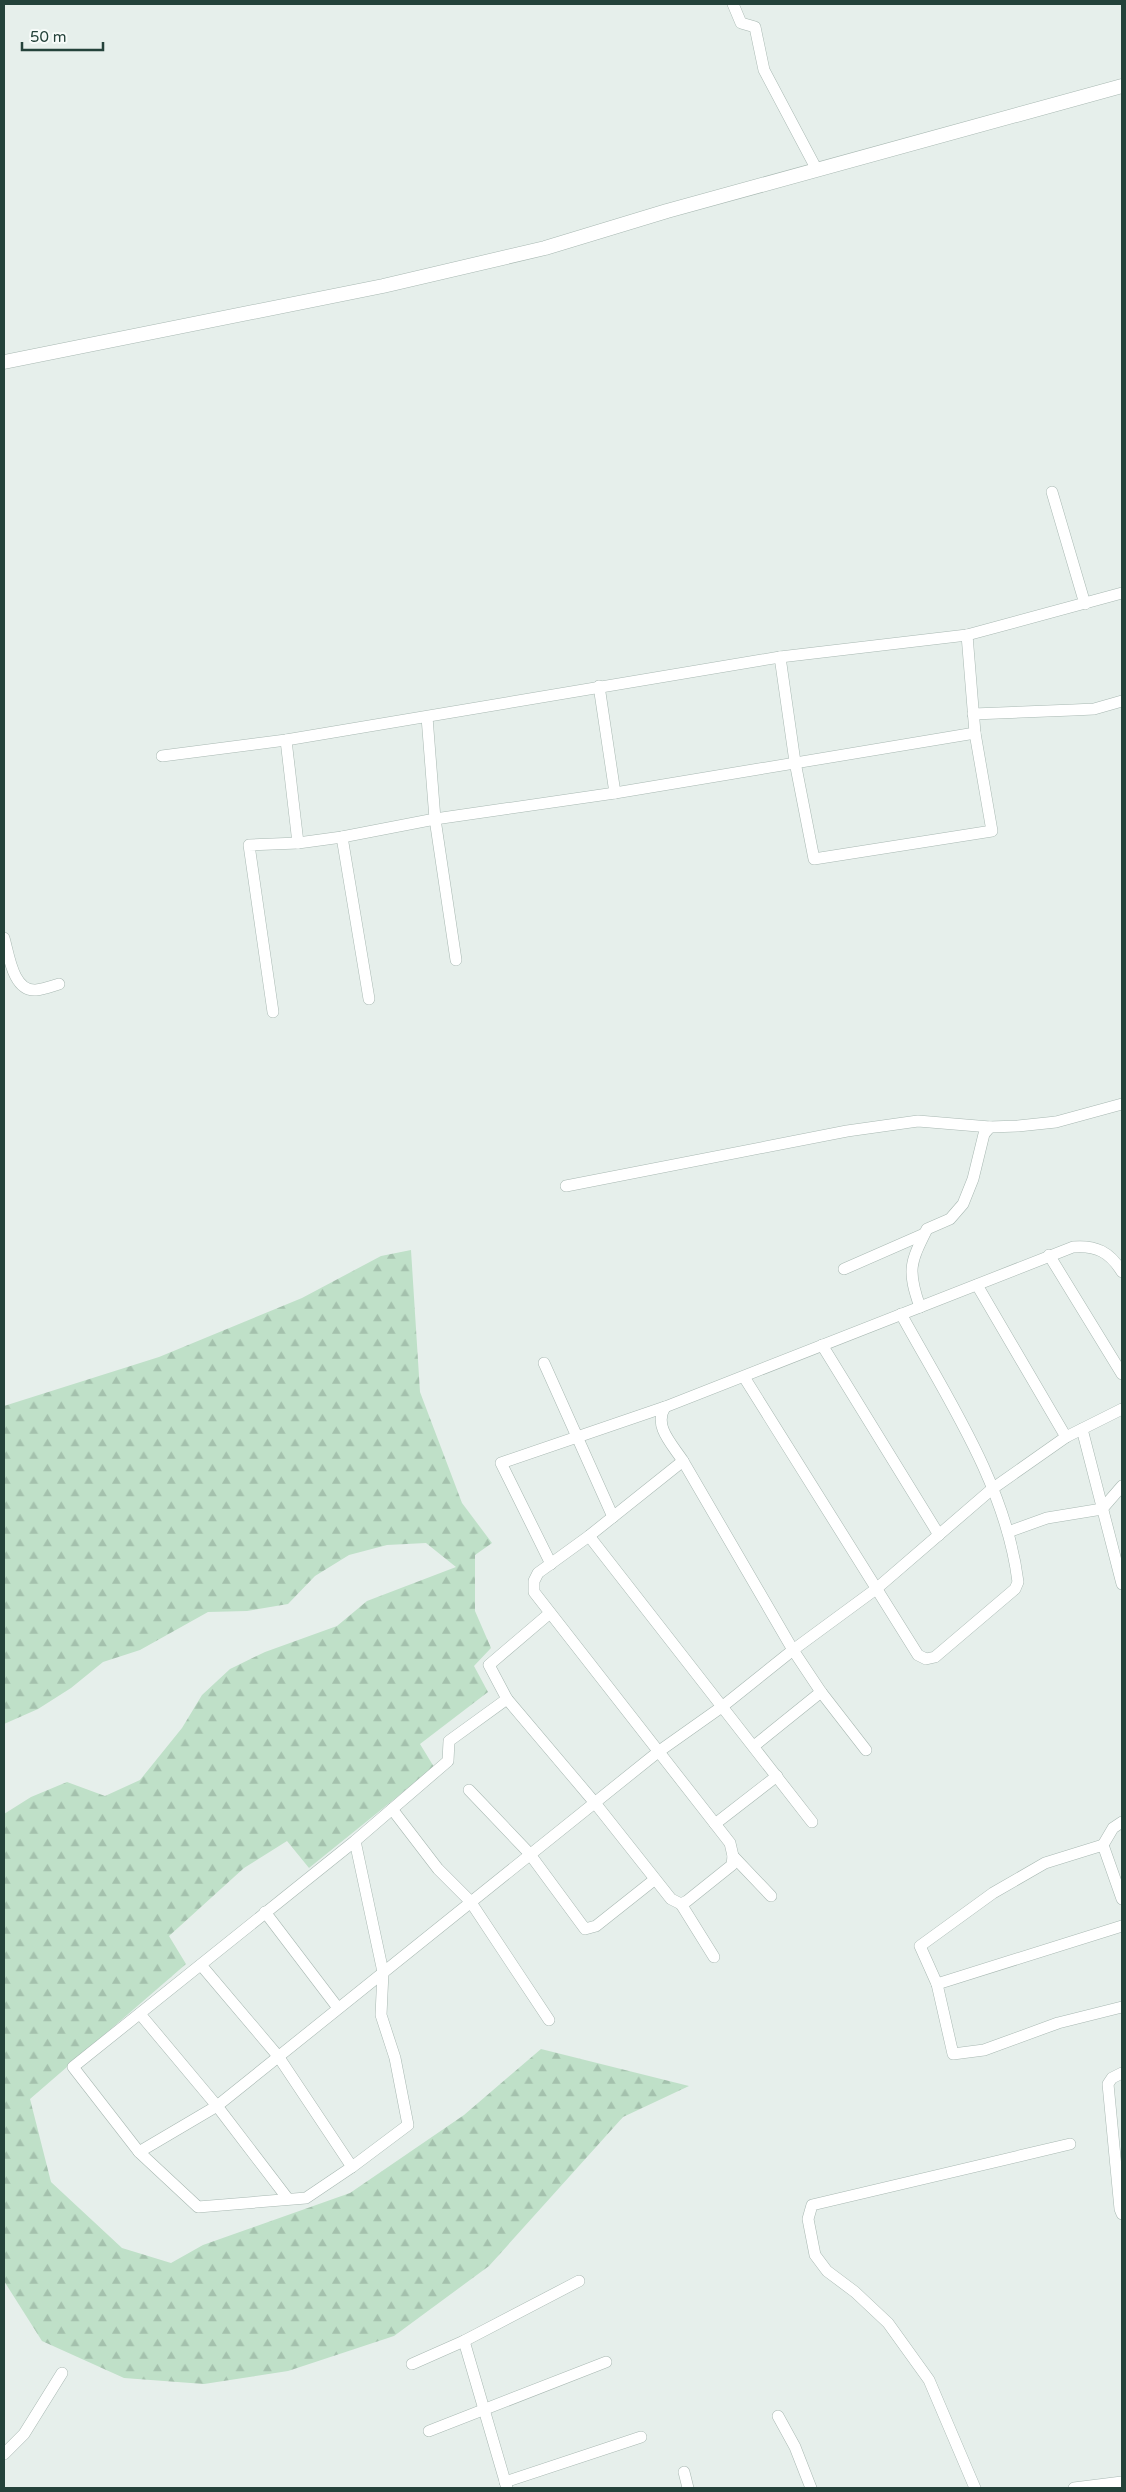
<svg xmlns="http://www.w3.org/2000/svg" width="1126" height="2492" font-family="'Varela Round',sans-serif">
	<defs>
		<pattern id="forest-firs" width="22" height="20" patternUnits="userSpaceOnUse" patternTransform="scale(1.25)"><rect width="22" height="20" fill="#bfe0c8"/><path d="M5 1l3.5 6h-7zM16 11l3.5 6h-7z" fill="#a4c1ad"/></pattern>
	</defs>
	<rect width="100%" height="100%" fill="#e6efeb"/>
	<polygon fill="url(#forest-firs)" points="411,1250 420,1392 462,1503 492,1543 475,1555 475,1611 491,1648 474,1666 488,1692 420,1744 434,1767 309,1868 287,1841 244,1868 169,1936 186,1964 30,2099 51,2182 122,2248 171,2263 203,2245 350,2193 464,2115 541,2049 689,2086 623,2117 489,2266 394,2336 288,2371 204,2384 124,2378 42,2341 4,2281 4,1814 31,1797 67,1782 105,1796 140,1780 182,1728 202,1695 230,1669 265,1652 337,1626 367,1601 456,1567 426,1543 387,1545 349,1555 315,1576 288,1604 247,1611 208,1612 140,1650 103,1662 71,1688 38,1709 4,1724 4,1406 159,1357 302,1298 381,1256"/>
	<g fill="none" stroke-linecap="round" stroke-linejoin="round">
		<g stroke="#a8b8b2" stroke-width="12">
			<g id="minor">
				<polyline points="733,4 741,23 755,27 764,70 817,170"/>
				<polyline points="1052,492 1085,604"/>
				<polyline points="780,657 795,762 814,859 992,831 975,733 967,635"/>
				<polyline points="599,686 615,793"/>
				<polyline points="973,714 1073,710 1094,709 1122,701"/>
				<polyline points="427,717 435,819 456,960"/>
				<polyline points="286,740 298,843"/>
				<polyline points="162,756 286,740 780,657 967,635 1122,593"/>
				<polyline points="342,837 369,999"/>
				<path d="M4 938C9 955 13 992 36 990 44 989 52 986 59 984"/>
				<polyline points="273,1012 249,845 298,843 342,837 435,819 615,793 975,733"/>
				<polyline points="566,1186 847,1131 918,1121 990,1127 1018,1126 1056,1122 1122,1104"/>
				<polyline points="1049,1255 1122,1374"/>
				<polyline points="844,1269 924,1234"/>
				<polyline points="977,1285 1066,1437"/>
				<path d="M920 1307C907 1270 910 1263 927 1229L950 1219 963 1204 973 1179 984 1134 990 1127"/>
				<polyline points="822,1345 939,1535"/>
				<polyline points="544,1363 613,1517"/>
				<path d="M744 1377 918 1655 926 1659 935 1657 1015 1589 1018 1582C1006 1485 947 1398 901 1314"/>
				<polyline points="1082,1429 1122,1584"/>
				<polyline points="1008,1532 1047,1518 1102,1509 1122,1486"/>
				<polyline points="589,1536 812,1822"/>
				<polyline points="551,1564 501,1463 665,1407"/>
				<polyline points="507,1699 595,1803 671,1899 681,1904 687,1901 732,1865 733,1856 730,1843 534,1592 534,1581 538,1573 589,1536 683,1461"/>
				<polyline points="754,1746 821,1692"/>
				<path d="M866 1750 821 1692 793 1650 683 1461C672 1444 653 1426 665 1407L1073 1247C1096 1245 1110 1252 1122 1272"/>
				<polyline points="469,1790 529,1853 585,1929 596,1926 654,1880"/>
				<polyline points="392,1809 438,1869 470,1901 549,2020"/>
				<polyline points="715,1824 777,1776"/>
				<polyline points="355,1841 383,1972 381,2015 395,2058 408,2125 352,2167 306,2198 198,2207 139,2152 73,2067 355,1841 448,1761 449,1741 507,1699 489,1665 550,1613"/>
				<polyline points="1103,1845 1113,1828 1122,1822"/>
				<polyline points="733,1856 771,1896"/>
				<polyline points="681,1904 714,1957"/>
				<polyline points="265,1912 338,2008"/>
				<polyline points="1122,1926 937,1984 953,2054 984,2050 1058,2023 1122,2007"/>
				<polyline points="201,1965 278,2056 352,2167"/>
				<polyline points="937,1984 920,1946 993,1893 1045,1863 1103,1845 1122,1899"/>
				<polyline points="140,2014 217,2106 288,2199"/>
				<polyline points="1122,2073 1112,2078 1108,2084 1120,2209 1122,2214"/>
				<polyline points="139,2152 217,2106 658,1752 723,1706 793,1650 876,1589 992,1489 1066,1437 1122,1409"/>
				<polyline points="464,2341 507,2488"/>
				<polyline points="412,2364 464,2341 579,2281"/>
				<polyline points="778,2416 795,2447 811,2488"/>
				<polyline points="429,2431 606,2362"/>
				<polyline points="4,2454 24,2434 62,2373"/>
				<polyline points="684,2472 688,2488"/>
				<polyline points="505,2482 641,2437"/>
				<polyline points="975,2488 929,2380 888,2323 855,2292 827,2271 815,2255 808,2219 812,2205 1070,2144"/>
				<polyline points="1074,2488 1122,2482"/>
			</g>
		</g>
		<g stroke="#a8b8b2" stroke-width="15">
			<polyline id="tertiary" points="4,362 383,286 545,248 667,211 1122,86"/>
		</g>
		<use href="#minor" stroke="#fff" stroke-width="11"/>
		<use href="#tertiary" stroke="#fff" stroke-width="14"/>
	</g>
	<rect width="1126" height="2492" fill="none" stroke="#24423a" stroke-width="10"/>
	<path d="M22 42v8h81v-8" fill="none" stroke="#24423a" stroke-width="2.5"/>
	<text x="30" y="42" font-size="15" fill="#24423a" stroke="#f7fbf9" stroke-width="4" paint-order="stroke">50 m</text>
</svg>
